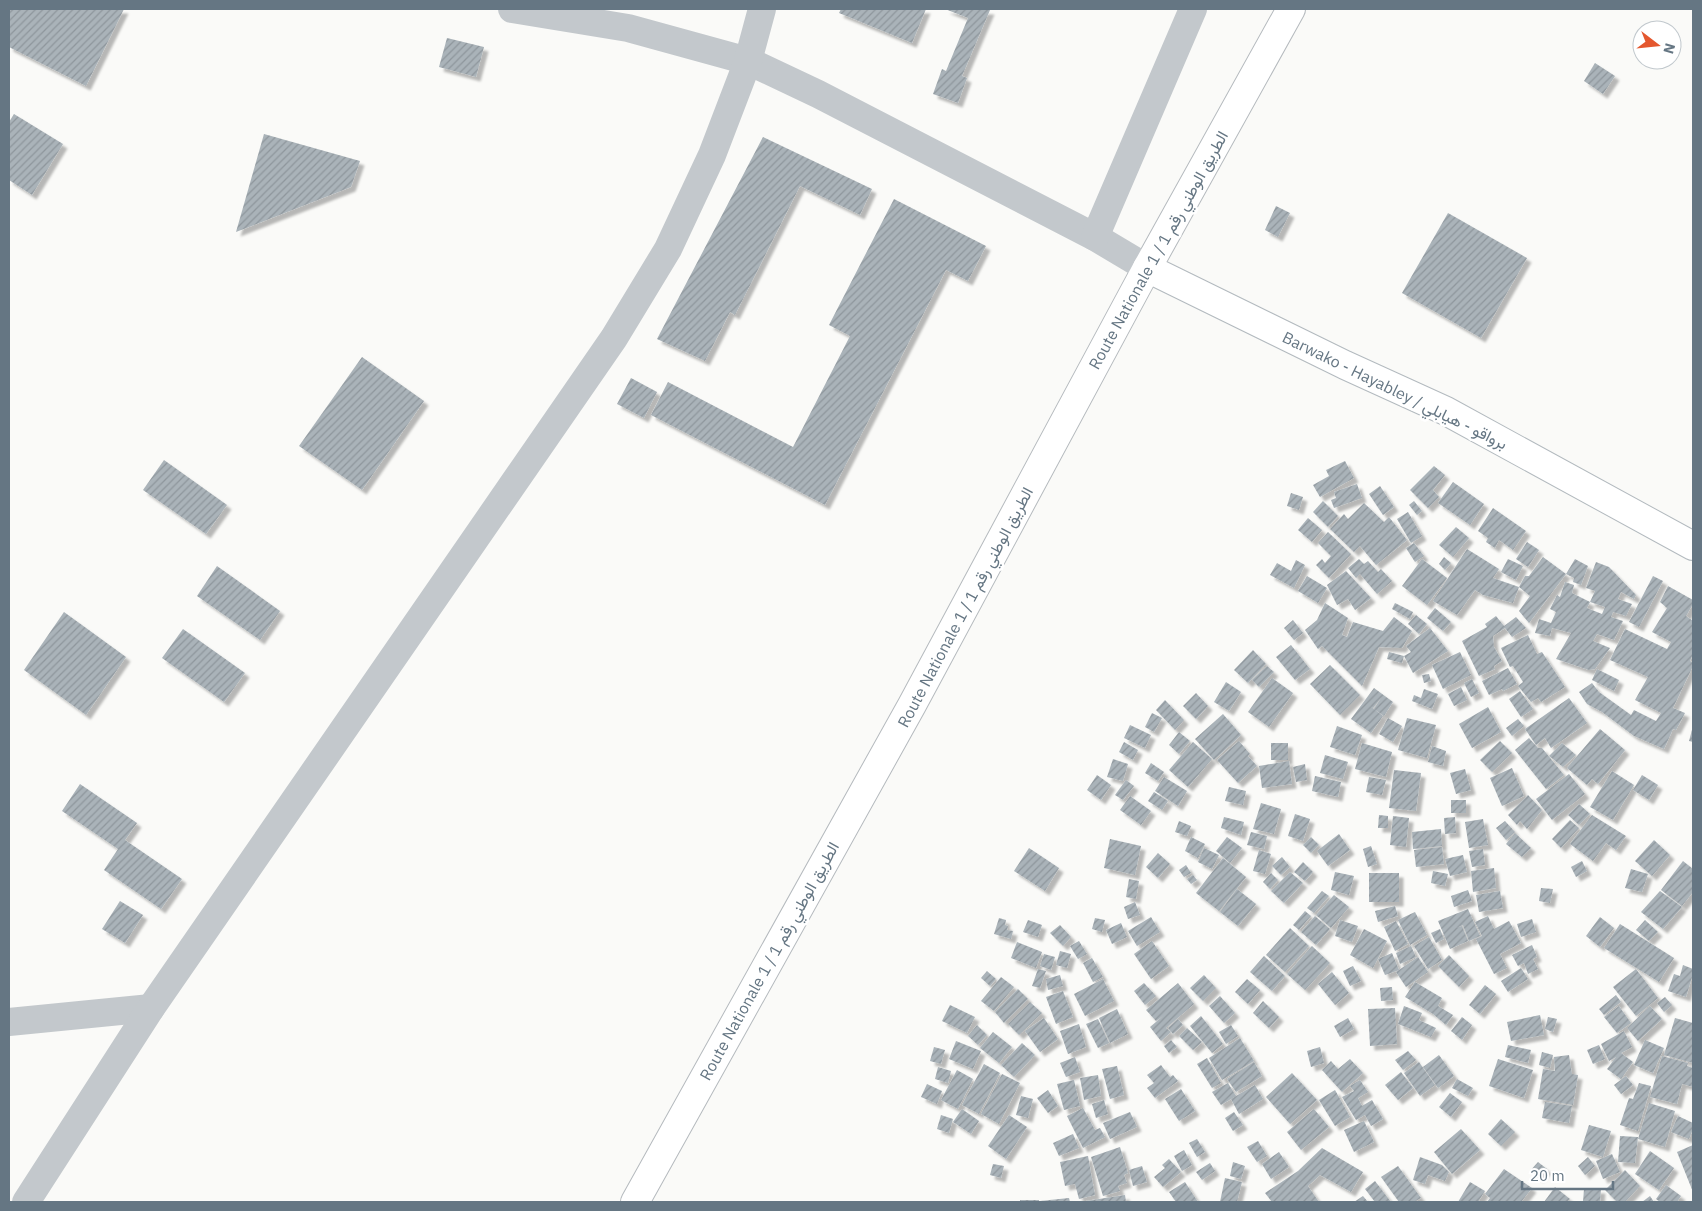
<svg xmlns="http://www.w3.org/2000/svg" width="1702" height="1211" font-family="'IBM Plex Sans',Vazirmatn,sans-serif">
	<defs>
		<pattern id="building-hatch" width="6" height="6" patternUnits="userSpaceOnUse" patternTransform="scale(1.25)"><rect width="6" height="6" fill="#aab3b9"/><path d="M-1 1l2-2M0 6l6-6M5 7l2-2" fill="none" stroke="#8e969c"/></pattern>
		<filter id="shadow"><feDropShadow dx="4.5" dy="4.5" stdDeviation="1" flood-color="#0004"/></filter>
	</defs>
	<rect width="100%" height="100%" fill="#fafaf8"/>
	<g fill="url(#building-hatch)" filter="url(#shadow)">
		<polygon points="9,9 124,9 86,86 9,47"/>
		<polygon points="841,9 926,9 912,43 839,13"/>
		<polygon points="945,9 990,10 962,76 967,78 958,103 933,94 942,69 946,71 968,18"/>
		<polygon points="447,38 484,47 476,77 439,67"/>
		<polygon points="1595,63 1615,76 1603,94 1584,81"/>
		<polygon points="14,114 63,144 32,195 9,180 9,122"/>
		<polygon points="264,134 360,161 351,187 236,232"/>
		<polygon points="763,137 872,189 860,215 800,186 735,315 730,312 705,361 657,339"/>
		<polygon points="894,199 986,246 968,281 946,270 825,505 651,415 668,382 793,447 850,336 829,325"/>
		<polygon points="1276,206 1290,213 1278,237 1265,230"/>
		<polygon points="1448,213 1527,258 1481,338 1402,293"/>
		<polygon points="362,357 424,401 362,490 299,446"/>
		<polygon points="631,378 657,392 644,418 617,404"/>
		<polygon points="164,460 227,505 206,534 143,490"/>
		<polygon points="1345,461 1354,478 1320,497 1313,485 1329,476 1326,470"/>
		<polygon points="1434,466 1445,475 1433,490 1439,497 1428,508 1410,490"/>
		<polygon points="1453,482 1484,504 1470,525 1438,503"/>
		<polygon points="1357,484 1362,498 1334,508 1331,500 1336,498 1334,492"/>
		<polygon points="1380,486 1394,507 1383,515 1369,494"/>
		<polygon points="1291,493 1303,497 1299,510 1287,506"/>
		<polygon points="1323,501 1338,516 1328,527 1313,512"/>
		<polygon points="1414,501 1422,511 1417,515 1409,505"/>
		<polygon points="1364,503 1384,522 1389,517 1407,540 1376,565 1360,546 1354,552 1330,529 1344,514 1348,519"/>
		<polygon points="1493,508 1526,531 1513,550 1499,540 1495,548 1486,542 1488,538 1478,531"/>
		<polygon points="1408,512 1422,536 1411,543 1397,519"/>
		<polygon points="1308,518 1322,530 1312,542 1298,530"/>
		<polygon points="1456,527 1469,538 1453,557 1439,545"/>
		<polygon points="1328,532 1351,554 1329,578 1316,565 1322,559 1325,563 1331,556 1318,543"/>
		<polygon points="1527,542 1539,550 1528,567 1516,559"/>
		<polygon points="1414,543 1424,556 1415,562 1406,548"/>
		<polygon points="1467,549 1499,569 1493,578 1519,587 1513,603 1483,595 1475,590 1457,615 1433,601"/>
		<polygon points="1444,557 1451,563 1445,570 1439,564"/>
		<polygon points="1543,557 1566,574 1575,559 1588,566 1581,585 1573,582 1574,578 1566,574 1529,623 1519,611 1530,596 1519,587 1525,576 1529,576"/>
		<polygon points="1359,559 1364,564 1368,561 1378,572 1381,569 1392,581 1377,594 1360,574 1356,578 1348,568"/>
		<polygon points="1422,559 1447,578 1427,605 1402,586"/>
		<polygon points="1508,559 1523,566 1516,580 1501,572"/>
		<polygon points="1296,560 1305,565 1294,588 1270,575 1277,563 1291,571"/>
		<polygon points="1596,562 1609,567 1636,595 1634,599 1621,592 1618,599 1632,604 1626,616 1613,612 1611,617 1623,621 1614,640 1597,634 1593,641 1610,648 1595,669 1589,670 1556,659 1571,633 1552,628 1550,636 1535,633 1539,619 1551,623 1556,612 1550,609 1557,595 1560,597 1565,582 1574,585 1572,593 1590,602 1587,608 1602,614 1605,607 1590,602 1595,591 1586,588"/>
		<polygon points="217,566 280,611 260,640 197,596"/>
		<polygon points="1346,571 1371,598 1355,610 1348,599 1337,605 1327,585"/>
		<polygon points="1307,576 1327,588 1318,603 1298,591"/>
		<polygon points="1653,576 1663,581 1639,627 1629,622"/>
		<polygon points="1668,586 1693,600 1693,604 1686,616 1693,621 1693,654 1690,661 1693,663 1693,666 1673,708 1685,713 1676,730 1673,729 1664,749 1634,736 1602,712 1587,704 1579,692 1592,683 1599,692 1631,715 1634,710 1656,721 1661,713 1635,700 1648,677 1610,660 1625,629 1667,649 1671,642 1652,632 1667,608 1660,602"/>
		<polygon points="1325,603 1348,618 1342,635 1347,637 1353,622 1383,631 1394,617 1412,631 1402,648 1379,647 1362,686 1322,646 1318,649 1305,630 1317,620"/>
		<polygon points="1395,603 1413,612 1410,619 1392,609"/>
		<polygon points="1435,608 1451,622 1443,631 1427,618"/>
		<polygon points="64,612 126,657 86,715 24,670"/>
		<polygon points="1416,615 1427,624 1419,634 1408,624"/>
		<polygon points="1496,616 1504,626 1516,617 1526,628 1512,637 1505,628 1493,636 1494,647 1502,661 1494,666 1495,669 1479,676 1462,641 1487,627 1485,624"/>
		<polygon points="1293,620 1303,633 1294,640 1284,628"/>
		<polygon points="1430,628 1448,651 1413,673 1404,656 1411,652 1406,646"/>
		<polygon points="183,629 245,673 224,702 162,658"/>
		<polygon points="1528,635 1537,654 1542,652 1565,687 1541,702 1538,698 1531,702 1518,686 1523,682 1513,666 1510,667 1501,648"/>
		<polygon points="1291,645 1310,669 1295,680 1276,657"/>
		<polygon points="1253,650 1266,664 1248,683 1234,670"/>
		<polygon points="1389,652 1404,656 1402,663 1387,659"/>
		<polygon points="1460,652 1471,675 1443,689 1432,665"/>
		<polygon points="1330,665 1360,695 1340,715 1310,684"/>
		<polygon points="1267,666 1274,672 1259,687 1252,680"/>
		<polygon points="1508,668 1517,684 1503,691 1502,689 1489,695 1482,681"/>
		<polygon points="1597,669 1619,680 1614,691 1592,680"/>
		<polygon points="1429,674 1431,681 1424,683 1422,675"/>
		<polygon points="1272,678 1293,693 1269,727 1248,712"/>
		<polygon points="1472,679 1479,693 1471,697 1464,683"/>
		<polygon points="1226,682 1241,692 1229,711 1214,702"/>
		<polygon points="1461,687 1467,700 1454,706 1448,694"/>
		<polygon points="1374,688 1393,702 1384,716 1374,709 1381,698 1373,708 1370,706 1383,716 1371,733 1351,719"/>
		<polygon points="1424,689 1438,694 1432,709 1412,701 1414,695 1421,698"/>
		<polygon points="1520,691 1533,709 1521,717 1509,699"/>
		<polygon points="1196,693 1208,706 1196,719 1183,706"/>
		<polygon points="1569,698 1587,723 1551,748 1545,738 1536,745 1525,729"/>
		<polygon points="1165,700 1184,720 1175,730 1156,710"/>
		<polygon points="1488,707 1501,732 1472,748 1459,724"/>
		<polygon points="1152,713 1162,718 1154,732 1145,727"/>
		<polygon points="1223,714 1241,735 1214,760 1195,739"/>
		<polygon points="1388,718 1402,726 1393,742 1379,734"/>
		<polygon points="1407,718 1436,725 1427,758 1398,750"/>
		<polygon points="1518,719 1524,726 1512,736 1506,728"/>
		<polygon points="1130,725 1151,735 1145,748 1124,738"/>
		<polygon points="1337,726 1362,735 1355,755 1330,747"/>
		<polygon points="1693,726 1693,742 1689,741"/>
		<polygon points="1600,729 1625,750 1598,784 1592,779 1587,785 1567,768"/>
		<polygon points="1179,732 1190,741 1179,754 1169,745"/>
		<polygon points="1529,738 1538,748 1542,748 1564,775 1546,789 1515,750"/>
		<polygon points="1239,741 1250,754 1248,756 1257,766 1238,783 1217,760"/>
		<polygon points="1500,741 1512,753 1492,772 1480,760"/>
		<polygon points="1124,742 1138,750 1133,760 1119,752"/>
		<polygon points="1193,742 1212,759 1188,787 1169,770"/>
		<rect x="1271" y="743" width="17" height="17"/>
		<polygon points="1362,743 1392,752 1386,777 1355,769"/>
		<polygon points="1562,743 1576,755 1563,767 1549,756"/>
		<polygon points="1432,746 1446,751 1443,766 1428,762"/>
		<polygon points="1325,755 1348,762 1343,779 1320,773"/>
		<polygon points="1113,759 1128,764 1123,781 1107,777"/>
		<polygon points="1289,761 1292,784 1262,788 1259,766"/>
		<polygon points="1151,763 1164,772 1158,781 1145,773"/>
		<polygon points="1305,764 1307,780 1296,782 1293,767"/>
		<polygon points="1512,768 1524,796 1502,806 1490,778"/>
		<polygon points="1465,769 1471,790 1456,794 1450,773"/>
		<polygon points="1394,770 1421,773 1416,811 1389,808"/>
		<polygon points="1612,771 1634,785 1613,820 1590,807"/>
		<polygon points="1569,774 1585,794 1552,820 1536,799"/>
		<polygon points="1097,775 1111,785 1101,800 1087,790"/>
		<polygon points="1642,775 1658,785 1649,800 1633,790"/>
		<polygon points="1315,776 1341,782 1338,797 1312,791"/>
		<polygon points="1164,777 1187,791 1178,806 1155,791"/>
		<polygon points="1369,777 1386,780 1382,795 1366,792"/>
		<polygon points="1126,780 1134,786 1123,800 1115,795"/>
		<polygon points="80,784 137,823 125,840 182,879 161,909 104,870 118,849 62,811"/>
		<polygon points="1229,787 1246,791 1243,805 1225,801"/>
		<polygon points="1154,792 1168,801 1162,810 1148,801"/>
		<polygon points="1528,795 1542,810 1527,829 1520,821 1517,825 1508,815"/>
		<polygon points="1130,796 1151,811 1141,825 1120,810"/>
		<rect x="1451" y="800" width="15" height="13"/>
		<polygon points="1261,803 1281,809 1274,834 1253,829"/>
		<polygon points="1579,804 1590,814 1579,825 1568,815"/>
		<polygon points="1295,814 1310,819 1303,841 1288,836"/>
		<polygon points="1379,815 1388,816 1388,828 1378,828"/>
		<polygon points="1592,815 1626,836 1616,850 1606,843 1593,861 1570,844"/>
		<polygon points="1393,816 1409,818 1406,847 1390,845"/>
		<polygon points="1224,817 1244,822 1241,835 1221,828"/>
		<polygon points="1455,817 1456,833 1445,834 1444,818"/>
		<polygon points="1483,819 1488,845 1469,848 1465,822"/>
		<polygon points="1570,820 1579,828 1561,848 1552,839"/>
		<polygon points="1179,821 1191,826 1187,836 1175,832"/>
		<polygon points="1505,821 1515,832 1506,840 1496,828"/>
		<polygon points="1441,829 1442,846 1413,849 1412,832"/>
		<polygon points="1251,832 1267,836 1264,849 1247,845"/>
		<polygon points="1515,833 1531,848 1522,857 1506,844"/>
		<polygon points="1339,834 1350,850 1328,866 1317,851"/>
		<polygon points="1191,837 1205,844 1198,858 1185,851"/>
		<polygon points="1227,837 1242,848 1230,863 1216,851"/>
		<polygon points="1311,837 1319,845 1311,853 1303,845"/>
		<polygon points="1110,839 1141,846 1135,875 1104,868"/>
		<polygon points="1654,840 1670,855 1652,876 1635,861"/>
		<polygon points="1371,846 1377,864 1368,867 1363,849"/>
		<polygon points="1442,847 1444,864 1416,867 1414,850"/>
		<polygon points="1029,848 1059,868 1045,891 1014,871"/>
		<polygon points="1204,848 1219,855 1212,869 1198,862"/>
		<polygon points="1483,849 1485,865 1472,867 1469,851"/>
		<polygon points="1259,850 1271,854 1265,874 1253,871"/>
		<polygon points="1158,853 1170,864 1158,878 1146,867"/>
		<polygon points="1463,855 1467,872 1450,876 1445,859"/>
		<polygon points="1282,857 1290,867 1281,875 1272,866"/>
		<polygon points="1223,858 1246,877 1219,911 1196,893"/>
		<polygon points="1582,861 1587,871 1576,877 1571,867"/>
		<polygon points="1683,861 1693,869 1693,892 1682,906 1661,890"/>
		<polygon points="1303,862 1313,872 1305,881 1294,872"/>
		<polygon points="1186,865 1191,873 1184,877 1179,870"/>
		<polygon points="1494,868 1496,888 1473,892 1471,871"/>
		<polygon points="1631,869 1648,874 1642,892 1625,888"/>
		<polygon points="1433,871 1448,874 1445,886 1431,883"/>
		<polygon points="1290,872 1303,883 1284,903 1271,891"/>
		<polygon points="1335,872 1354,876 1349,895 1331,890"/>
		<polygon points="1271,873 1278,880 1270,889 1263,882"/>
		<rect x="1369" y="873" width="30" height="29"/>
		<polygon points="1193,875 1197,880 1191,884 1187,879"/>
		<polygon points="1129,879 1139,881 1136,899 1126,897"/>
		<polygon points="1541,888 1553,889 1550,903 1539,901"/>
		<polygon points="1237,889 1256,904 1238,926 1220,912"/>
		<polygon points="1468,890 1472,901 1454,907 1451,896"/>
		<polygon points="1322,891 1329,896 1314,913 1307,908"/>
		<polygon points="1500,891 1503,908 1479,912 1476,895"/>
		<polygon points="1660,891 1682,907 1663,929 1641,912"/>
		<polygon points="1334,895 1349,907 1331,928 1316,915"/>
		<polygon points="120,901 143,915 125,943 102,929"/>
		<polygon points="1135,902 1140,915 1128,919 1124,907"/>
		<polygon points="1395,906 1398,916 1378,922 1375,911"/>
		<polygon points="1468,909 1480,936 1469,941 1463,925 1456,928 1462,926 1468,941 1450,949 1438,921"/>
		<polygon points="1305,911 1311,916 1299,930 1293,925"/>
		<polygon points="1415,912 1427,935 1410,945 1398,920"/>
		<polygon points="1315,916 1330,929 1316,945 1301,932"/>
		<polygon points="1488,916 1494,929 1509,921 1521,943 1500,954 1507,968 1494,974 1476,939 1482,936 1475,922"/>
		<polygon points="1151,917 1160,932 1137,946 1128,931"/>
		<polygon points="1600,917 1614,928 1600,947 1586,936"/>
		<polygon points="999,918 1006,920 1005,925 1008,926 1007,930 1013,931 1011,939 994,934"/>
		<polygon points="1095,918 1105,920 1102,932 1092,929"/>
		<polygon points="1532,919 1536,932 1521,937 1517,924"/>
		<polygon points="1028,920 1042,925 1038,937 1023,932"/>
		<polygon points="1340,920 1358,926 1352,942 1335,936"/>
		<polygon points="1645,920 1658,932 1649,941 1636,930"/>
		<polygon points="1396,921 1408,944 1395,951 1384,927"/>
		<polygon points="1121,923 1127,937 1112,944 1106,930"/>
		<polygon points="1620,924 1674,958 1659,982 1604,948"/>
		<polygon points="1060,925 1071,937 1063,946 1050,933"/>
		<polygon points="1290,928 1309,946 1285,972 1266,955"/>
		<polygon points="1364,929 1387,941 1373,968 1350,955"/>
		<polygon points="1440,929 1444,939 1436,943 1431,933"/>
		<polygon points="1429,937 1442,960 1428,969 1414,946"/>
		<polygon points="1079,941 1087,954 1078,959 1070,946"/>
		<polygon points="1152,941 1169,966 1151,979 1134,954"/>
		<polygon points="1017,942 1042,952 1036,968 1011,958"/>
		<polygon points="1532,945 1537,957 1533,959 1538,969 1528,974 1524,963 1518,966 1512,955"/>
		<polygon points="1312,946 1330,963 1305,990 1287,974"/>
		<polygon points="1411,946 1416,957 1400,964 1396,953"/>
		<polygon points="1060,951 1071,954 1067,968 1056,965"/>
		<polygon points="1392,953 1399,970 1385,975 1378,959"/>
		<polygon points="1044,954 1055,957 1051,970 1040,966"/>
		<polygon points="1449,955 1469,976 1459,987 1438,966"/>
		<polygon points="1264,956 1285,976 1272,991 1250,972"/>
		<polygon points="1418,957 1428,972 1406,987 1396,972"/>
		<polygon points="1092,958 1103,977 1093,982 1083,963"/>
		<polygon points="1683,965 1693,969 1693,974 1686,997 1668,991 1674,974 1680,976"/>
		<polygon points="1353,966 1361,981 1350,986 1343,971"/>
		<polygon points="1521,968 1528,979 1508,992 1501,981"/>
		<polygon points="1038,969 1046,971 1040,988 1032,986"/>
		<polygon points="1636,969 1658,998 1636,1016 1613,987"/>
		<polygon points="987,971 996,979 990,986 981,978"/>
		<polygon points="1332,972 1349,993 1335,1005 1318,984"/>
		<polygon points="1060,975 1063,986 1048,990 1046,979"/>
		<polygon points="1204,975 1216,988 1203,1001 1190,988"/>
		<polygon points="1001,977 1014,987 994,1011 981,1001"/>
		<polygon points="1103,979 1114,1001 1085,1016 1074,994"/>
		<polygon points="1247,979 1260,990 1248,1004 1235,992"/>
		<polygon points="1415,982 1442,998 1438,1006 1453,1015 1446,1025 1433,1014 1405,997"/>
		<polygon points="1144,983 1156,996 1145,1005 1134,991"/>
		<polygon points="1178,983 1194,1004 1166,1028 1171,1032 1161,1041 1150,1027 1163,1016 1156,1021 1146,1010"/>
		<polygon points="1485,985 1496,994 1480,1014 1469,1005"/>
		<polygon points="1392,987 1393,1000 1381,1001 1380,988"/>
		<polygon points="1018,989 1028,999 1004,1023 995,1012"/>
		<polygon points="1063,991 1073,1017 1056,1024 1046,997"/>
		<polygon points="1616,995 1621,1002 1604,1015 1599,1009"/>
		<polygon points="1220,996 1235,1013 1224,1023 1209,1006"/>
		<polygon points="1665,997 1672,1005 1664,1012 1657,1003"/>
		<polygon points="1263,1001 1279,1017 1269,1028 1253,1013"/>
		<polygon points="1030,1002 1042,1013 1019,1035 1008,1024"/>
		<polygon points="950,1005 975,1017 967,1033 942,1021"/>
		<polygon points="1404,1006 1422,1013 1419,1020 1436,1028 1431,1037 1398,1024"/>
		<polygon points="1619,1006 1631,1023 1617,1033 1604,1017"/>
		<polygon points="1650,1006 1662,1019 1638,1041 1627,1028"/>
		<polygon points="1395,1008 1397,1044 1370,1046 1368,1009"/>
		<polygon points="1117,1009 1128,1034 1110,1043 1099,1018"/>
		<polygon points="1540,1015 1544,1035 1511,1041 1507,1022"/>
		<polygon points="1201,1016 1223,1044 1212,1053 1190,1026"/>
		<polygon points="1462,1017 1472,1025 1462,1040 1451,1031"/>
		<polygon points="1548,1017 1557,1019 1553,1032 1545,1029"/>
		<polygon points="1044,1018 1058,1039 1040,1052 1025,1031"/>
		<polygon points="1348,1018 1354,1029 1340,1037 1334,1026"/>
		<polygon points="1675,1018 1693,1023 1693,1063 1664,1055"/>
		<polygon points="1098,1019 1109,1043 1098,1048 1086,1024"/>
		<polygon points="1178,1019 1183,1025 1173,1034 1168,1028"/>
		<polygon points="1079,1024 1086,1047 1068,1054 1060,1031"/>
		<polygon points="977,1025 987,1035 978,1045 968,1036"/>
		<polygon points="1231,1025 1238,1036 1226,1044 1219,1032"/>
		<polygon points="1187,1028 1202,1042 1193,1050 1179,1036"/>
		<polygon points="1624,1031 1632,1047 1621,1053 1633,1062 1621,1079 1607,1069 1616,1057 1609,1061 1601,1044"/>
		<polygon points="993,1032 1012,1047 999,1063 980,1048"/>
		<polygon points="1240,1038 1254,1061 1222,1080 1209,1058"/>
		<polygon points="1171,1040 1177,1047 1169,1053 1164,1046"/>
		<polygon points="1645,1040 1664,1048 1653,1073 1634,1065"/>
		<polygon points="956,1041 981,1051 973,1069 949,1059"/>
		<polygon points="1022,1043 1035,1055 1014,1077 1001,1065"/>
		<polygon points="1508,1045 1531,1050 1528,1063 1505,1057"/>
		<polygon points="1599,1045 1605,1059 1593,1064 1587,1050"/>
		<polygon points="934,1047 945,1050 941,1064 930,1061"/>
		<polygon points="1320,1047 1324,1063 1311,1067 1307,1051"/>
		<polygon points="1408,1051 1416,1060 1403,1070 1395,1060"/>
		<polygon points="1542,1052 1553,1055 1550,1068 1539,1065"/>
		<polygon points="1439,1055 1454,1076 1438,1088 1423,1067"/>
		<polygon points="1569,1055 1572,1074 1578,1075 1573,1105 1538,1099 1543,1069 1555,1071 1554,1057"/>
		<polygon points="1662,1056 1688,1063 1687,1066 1693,1068 1693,1087 1682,1084 1677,1104 1650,1097"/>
		<polygon points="1075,1057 1080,1072 1066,1077 1060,1063"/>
		<polygon points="1207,1058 1221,1083 1212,1088 1197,1064"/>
		<polygon points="1350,1059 1363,1073 1342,1092 1322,1070 1331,1061 1338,1069"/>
		<polygon points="1498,1059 1533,1070 1524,1098 1489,1086"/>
		<polygon points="1254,1062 1262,1076 1236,1092 1227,1079"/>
		<polygon points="1419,1062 1435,1085 1420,1096 1404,1073"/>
		<polygon points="984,1064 1000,1073 979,1114 962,1105"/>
		<polygon points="1161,1065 1170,1077 1173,1075 1178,1081 1155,1098 1147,1088 1154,1083 1147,1075"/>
		<polygon points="1117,1066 1124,1095 1110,1099 1102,1069"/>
		<polygon points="938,1067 951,1071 948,1083 935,1079"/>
		<polygon points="957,1070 973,1079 958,1109 941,1100"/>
		<polygon points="1401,1072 1413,1088 1398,1100 1385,1085"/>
		<polygon points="1292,1073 1317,1100 1290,1124 1266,1097"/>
		<polygon points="1002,1074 1020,1083 999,1124 981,1114"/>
		<polygon points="1098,1075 1101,1096 1084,1100 1080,1078"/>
		<polygon points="1626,1076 1633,1085 1621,1094 1614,1085"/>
		<polygon points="1457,1079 1473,1088 1468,1096 1452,1088"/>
		<polygon points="1074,1080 1080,1106 1064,1110 1057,1084"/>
		<polygon points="1360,1080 1368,1092 1358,1098 1362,1106 1372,1100 1383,1119 1371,1126 1365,1115 1356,1120 1342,1097 1354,1091 1350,1086"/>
		<polygon points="1228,1083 1236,1096 1221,1105 1212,1092"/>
		<polygon points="1639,1083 1651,1086 1638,1131 1620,1125 1629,1098 1633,1099"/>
		<polygon points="927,1084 942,1091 937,1104 921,1097"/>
		<polygon points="1255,1085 1263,1099 1239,1114 1231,1099"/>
		<polygon points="1181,1089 1195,1111 1179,1121 1165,1099"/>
		<polygon points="1048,1090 1058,1106 1048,1113 1037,1098"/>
		<polygon points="1335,1090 1350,1117 1335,1126 1319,1100"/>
		<polygon points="1450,1093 1462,1102 1451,1117 1439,1107"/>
		<polygon points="1021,1096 1033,1099 1028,1118 1016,1115"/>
		<polygon points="1104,1100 1108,1114 1096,1118 1092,1104"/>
		<polygon points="1545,1102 1572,1106 1569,1123 1542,1118"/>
		<polygon points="1649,1103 1675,1111 1665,1147 1638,1139"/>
		<polygon points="1083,1108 1095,1130 1100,1128 1105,1137 1083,1148 1067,1116"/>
		<polygon points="962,1109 979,1121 971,1134 953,1122"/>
		<polygon points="1314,1109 1329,1127 1301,1150 1287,1132"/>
		<polygon points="1130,1112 1137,1127 1110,1139 1103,1123"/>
		<polygon points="1234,1112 1243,1125 1233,1131 1225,1118"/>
		<polygon points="941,1115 953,1119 949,1133 937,1129"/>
		<polygon points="1009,1115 1027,1127 1006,1159 988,1146"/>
		<polygon points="1678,1116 1693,1123 1693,1129 1689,1139 1671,1132"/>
		<polygon points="1501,1119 1515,1132 1501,1146 1488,1134"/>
		<polygon points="1364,1121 1374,1142 1354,1152 1344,1130"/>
		<polygon points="1589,1125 1611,1131 1603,1157 1581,1150"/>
		<polygon points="1461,1129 1480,1150 1452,1174 1434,1152"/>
		<polygon points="1073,1134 1079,1148 1059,1156 1053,1143"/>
		<polygon points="1620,1136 1638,1137 1635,1163 1618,1162"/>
		<polygon points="1197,1139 1205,1152 1197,1157 1189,1143"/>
		<polygon points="1258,1141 1267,1156 1257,1162 1247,1147"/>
		<polygon points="1693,1145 1693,1192 1677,1152"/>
		<polygon points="1120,1147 1128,1173 1124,1175 1127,1183 1118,1186 1120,1191 1103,1196 1091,1157"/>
		<polygon points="1322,1148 1363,1172 1351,1192 1320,1175 1308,1186 1319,1202 1272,1202 1265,1193 1298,1171"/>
		<polygon points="1184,1150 1192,1165 1182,1171 1174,1156"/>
		<polygon points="1650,1151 1674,1168 1659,1190 1635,1174"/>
		<polygon points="1279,1152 1289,1167 1271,1179 1262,1164"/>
		<polygon points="1612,1154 1620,1172 1603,1179 1596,1161"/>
		<polygon points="1088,1156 1095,1195 1079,1199 1075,1184 1065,1186 1060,1162"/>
		<polygon points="1420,1157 1442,1165 1449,1172 1445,1181 1428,1175 1425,1184 1413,1180"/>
		<polygon points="1588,1157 1595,1166 1585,1175 1578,1166"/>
		<polygon points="1169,1159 1181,1172 1163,1187 1154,1177 1165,1168 1162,1165"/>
		<polygon points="1233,1162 1245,1166 1241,1179 1230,1176"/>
		<polygon points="1538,1162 1547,1169 1539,1178 1530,1171"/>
		<polygon points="1210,1163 1215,1171 1202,1180 1196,1172"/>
		<polygon points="993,1164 1004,1166 1001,1178 990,1175"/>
		<polygon points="1142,1166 1147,1182 1133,1186 1129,1170"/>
		<polygon points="1398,1166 1421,1198 1414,1202 1399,1202 1381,1177"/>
		<polygon points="1504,1169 1532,1188 1521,1202 1487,1202 1490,1198 1485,1194"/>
		<polygon points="1625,1170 1640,1186 1625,1202 1617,1202 1605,1190"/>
		<polygon points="1225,1178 1242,1182 1237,1202 1220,1202"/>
		<polygon points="1375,1181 1391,1202 1375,1202 1365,1189"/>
		<polygon points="1185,1182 1198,1202 1176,1202 1169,1192"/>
		<polygon points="1470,1182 1485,1191 1478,1202 1458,1202"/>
		<polygon points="1666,1185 1681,1196 1677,1202 1660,1202 1656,1199"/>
		<polygon points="1555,1187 1570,1199 1567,1202 1544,1202"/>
		<polygon points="1584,1189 1601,1189 1600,1202 1583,1202"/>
		<polygon points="1125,1195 1126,1202 1087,1202 1086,1201"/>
		<polygon points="1363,1196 1368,1202 1354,1202"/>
		<polygon points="1650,1196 1654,1202 1642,1202"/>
		<polygon points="1069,1198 1070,1202 1040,1202 1040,1201"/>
		<rect x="1020" y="1200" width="19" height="2"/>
	</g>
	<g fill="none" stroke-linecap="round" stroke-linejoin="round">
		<g stroke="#b3babf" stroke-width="30">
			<polyline id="secondary" points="1147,268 1345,365 1446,411 1693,546"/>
		</g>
		<g stroke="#b5babe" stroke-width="30">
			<polyline id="primary" points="635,1202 912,705 1147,268 1291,9"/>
		</g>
		<g stroke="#c3c8cc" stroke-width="28">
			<polyline points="512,9 628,28 748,61 818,94 1095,237 1147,268"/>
			<polyline points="1095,237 1193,9"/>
			<polyline points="9,1022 151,1008"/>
			<polyline points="26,1202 151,1008 614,338 668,249 712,155 748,61 762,9"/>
		</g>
		<use href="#secondary" stroke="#fff" stroke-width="28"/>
		<use href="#primary" stroke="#fff" stroke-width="28"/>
	</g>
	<g text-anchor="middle" stroke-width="5" stroke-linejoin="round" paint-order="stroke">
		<g font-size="16" fill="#657683" stroke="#fff">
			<text transform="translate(1158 250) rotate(-61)" y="6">Route Nationale 1 / الطريق الوطني رقم 1</text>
			<text transform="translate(1395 390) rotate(26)" y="6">Barwako - Hayabley / برواقو - هيابلي</text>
			<text transform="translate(965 607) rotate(-62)" y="6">Route Nationale 1 / الطريق الوطني رقم 1</text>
			<text transform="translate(769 961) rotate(-61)" y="6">Route Nationale 1 / الطريق الوطني رقم 1</text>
		</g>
	</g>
	<rect width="1702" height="1211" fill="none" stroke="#657683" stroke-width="20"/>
	<g transform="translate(1657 45) rotate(106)"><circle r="24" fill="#ffffff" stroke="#c1c8cd"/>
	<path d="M0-4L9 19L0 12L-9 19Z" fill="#e4572e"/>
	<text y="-8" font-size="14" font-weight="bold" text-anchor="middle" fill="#657683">N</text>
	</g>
	<path d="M1522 1181v8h91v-8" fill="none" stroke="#657683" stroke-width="2.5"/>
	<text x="1530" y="1181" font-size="15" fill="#657683" stroke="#ffffff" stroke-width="4" paint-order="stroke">20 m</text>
</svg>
